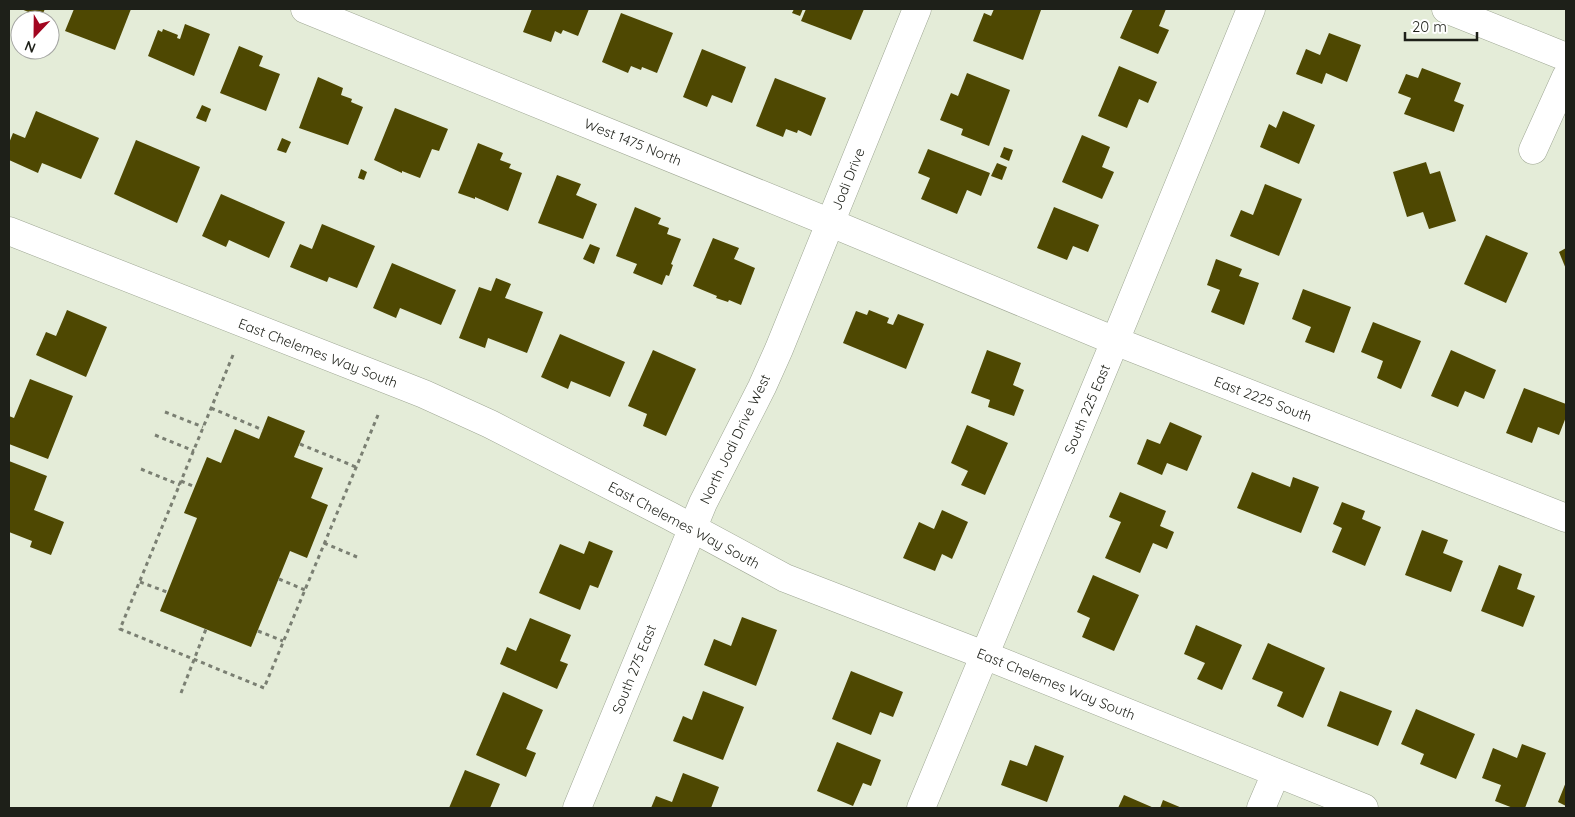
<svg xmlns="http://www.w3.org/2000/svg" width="1575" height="817" font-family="Quicksand,sans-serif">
	<rect width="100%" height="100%" fill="#e4ecd8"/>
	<g fill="#4e4802">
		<polygon points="21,9 45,9 41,17"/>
		<polygon points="74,9 131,9 115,50 65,31"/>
		<polygon points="532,9 589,9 578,36 563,30 561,34 555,31 551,42 523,32"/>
		<polygon points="794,9 803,9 800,16 792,13"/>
		<polygon points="806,9 864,9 851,40 801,21"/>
		<polygon points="994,9 1041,10 1023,60 973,41 984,13 991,16"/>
		<polygon points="1133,9 1166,9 1159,26 1169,30 1158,54 1120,38"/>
		<polygon points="621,13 673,33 657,73 642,67 641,70 631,66 628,73 602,62"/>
		<polygon points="185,24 210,34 194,76 148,56 158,30 162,32 163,29 178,35 177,38 180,39"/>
		<polygon points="1329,33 1361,45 1347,82 1326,73 1322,84 1296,74 1306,49 1320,55"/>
		<polygon points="239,46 263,56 259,66 280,74 266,111 220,93"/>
		<polygon points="702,49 746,67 732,103 712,95 707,107 683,97"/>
		<polygon points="1119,66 1157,82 1148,103 1139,99 1127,128 1098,116"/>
		<polygon points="1422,68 1461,83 1454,101 1464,105 1454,132 1404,114 1411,98 1398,93 1406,74 1418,78"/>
		<polygon points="967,73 1010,90 989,146 961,135 963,129 940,120 951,93 958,96"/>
		<polygon points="318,77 343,88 341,95 352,99 351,102 363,107 348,145 299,128"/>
		<polygon points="775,78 826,98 811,136 798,130 797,133 786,129 783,137 756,126"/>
		<polygon points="202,105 211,109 206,122 196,118"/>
		<polygon points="395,108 448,129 439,151 432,149 420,178 402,171 402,173 374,160"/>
		<polygon points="36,111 99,138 81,179 42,163 38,173 9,160 9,143 13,133 25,138"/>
		<polygon points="1283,111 1315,125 1299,164 1260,147 1269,124 1276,128"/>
		<polygon points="1082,135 1110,147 1102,167 1114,172 1102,199 1062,182"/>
		<polygon points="282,138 291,142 286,153 277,150"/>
		<polygon points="136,140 200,167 177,223 114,194"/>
		<polygon points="478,143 503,153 500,160 511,164 509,168 522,173 508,211 475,197 475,199 458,193"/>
		<polygon points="1004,147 1013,150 1009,161 1000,157"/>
		<polygon points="928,149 990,173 981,196 967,190 957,214 921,199 930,178 918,173"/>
		<polygon points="1426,162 1430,174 1440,171 1456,221 1429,229 1423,212 1407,217 1393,172"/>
		<polygon points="997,163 1007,167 1002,180 991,176"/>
		<polygon points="361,169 367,172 364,180 358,178"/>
		<polygon points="557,175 581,184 576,195 597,204 583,239 538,223"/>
		<polygon points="1265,184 1302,199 1279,256 1230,236 1241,210 1253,215"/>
		<polygon points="221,194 285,222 269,258 229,240 226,247 202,236"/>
		<polygon points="635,207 661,218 658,224 669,228 667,234 681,239 671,264 673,265 669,276 666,275 662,285 633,273 637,264 616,256"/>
		<polygon points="1054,207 1099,225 1088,252 1073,246 1067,260 1037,248"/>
		<polygon points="322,224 375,246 357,288 329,277 327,282 290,267 300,244 312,249"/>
		<polygon points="1486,235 1528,253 1506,303 1464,284"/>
		<polygon points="713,238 739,248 734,259 755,268 741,305 729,300 728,302 716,298 717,296 693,286"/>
		<polygon points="590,244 600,248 594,264 583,259"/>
		<polygon points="1566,248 1566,269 1559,252"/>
		<polygon points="1216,259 1242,269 1239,276 1259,283 1244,325 1211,312 1220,290 1207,285"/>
		<polygon points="392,263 456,290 441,325 400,308 396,318 373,308"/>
		<polygon points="496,278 511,284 505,298 543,312 527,353 488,338 485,348 459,338 479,287 491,291"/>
		<polygon points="1303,289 1351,307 1334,353 1305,342 1311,327 1292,319"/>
		<polygon points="67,310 107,327 86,377 36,355 46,332 56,336"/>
		<polygon points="869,310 889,318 887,323 893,325 898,314 924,324 906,369 843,343 856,311 867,315"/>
		<polygon points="1373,322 1421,341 1401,389 1377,378 1383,361 1361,352"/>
		<polygon points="560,334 625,362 610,397 571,381 568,389 541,377"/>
		<polygon points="653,350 696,369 666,436 643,426 647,414 628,406"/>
		<polygon points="987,350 1021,363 1013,385 1024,390 1014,416 988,407 990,400 971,393"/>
		<polygon points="1451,350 1496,370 1484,399 1465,391 1458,407 1431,396"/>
		<polygon points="30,379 73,396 48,459 9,444 9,416 14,418"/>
		<polygon points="1524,388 1566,404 1566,417 1559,435 1538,427 1532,443 1506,433"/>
		<polygon points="268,416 305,431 294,457 323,468 311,498 328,505 307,558 290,551 251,647 160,611 197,518 184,513 207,457 221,463 235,429 259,439"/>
		<polygon points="1170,422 1202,436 1187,471 1167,463 1162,475 1137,464 1147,439 1160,444"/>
		<polygon points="967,425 1008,443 985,495 961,485 968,471 951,463"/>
		<polygon points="9,461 47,476 34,510 64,522 51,555 30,547 32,541 9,532"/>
		<polygon points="1252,472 1290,487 1293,477 1319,487 1301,533 1237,508"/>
		<polygon points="1120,492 1166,511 1160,526 1174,532 1167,549 1153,543 1140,573 1105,558 1121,522 1109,517"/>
		<polygon points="1342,502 1365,511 1362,519 1381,527 1365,566 1332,552 1342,528 1333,524"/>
		<polygon points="942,510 968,522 952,559 942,554 935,571 903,558 919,522 934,529"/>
		<polygon points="1422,530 1448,540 1443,553 1463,561 1451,592 1405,575"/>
		<polygon points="589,541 613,551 598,588 590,585 580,610 539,593 560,544 584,554"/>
		<polygon points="1499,565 1522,574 1517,589 1535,596 1523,627 1481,611"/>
		<polygon points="1093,575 1139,595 1114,651 1082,637 1090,618 1077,612"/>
		<polygon points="742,617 777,630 756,686 704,665 714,639 731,646"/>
		<polygon points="530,618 571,635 560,661 568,664 557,689 500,664 507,647 516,651"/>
		<polygon points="1196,625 1242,645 1222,690 1197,679 1205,663 1184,654"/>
		<polygon points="1268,643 1325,668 1303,718 1277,706 1283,692 1252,679"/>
		<polygon points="851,671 903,692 893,717 880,712 871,735 832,719"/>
		<polygon points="703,691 744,707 723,760 673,741 683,716 692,720"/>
		<polygon points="1340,691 1392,711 1378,746 1327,726"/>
		<polygon points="503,692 543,710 526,749 536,753 526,777 476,755"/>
		<polygon points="1416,709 1475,734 1456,779 1420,764 1424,754 1401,744"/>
		<polygon points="837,742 881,760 871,786 863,783 853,806 817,791"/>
		<polygon points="1522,744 1546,753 1525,808 1513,808 1495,801 1501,785 1482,778 1493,748 1517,758"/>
		<polygon points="1035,745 1064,756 1047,802 1001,785 1010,760 1027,766"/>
		<polygon points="465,770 500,784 490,808 449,808"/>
		<polygon points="683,773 719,787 711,808 651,808 656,796 672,802"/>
		<polygon points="1566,782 1566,806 1558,802"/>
		<polygon points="1124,795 1154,808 1118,808"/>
		<polygon points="1163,800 1182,808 1160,808"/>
	</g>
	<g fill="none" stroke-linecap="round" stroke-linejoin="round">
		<g stroke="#9fa794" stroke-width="29">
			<g id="minor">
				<polyline points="305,9 831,223 1115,341 1566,518"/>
				<polyline points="1446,9 1566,57"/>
				<polyline points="1533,150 1566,77"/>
				<polyline points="9,231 424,394 490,424 670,516 785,578 984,655 1364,808"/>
				<polyline points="577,808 703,503 762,387 779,349 917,9"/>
				<polyline points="921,808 1115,341 1251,9"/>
				<polyline points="1261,808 1276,773"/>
			</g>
		</g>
		<g stroke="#7a7f72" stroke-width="3" stroke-dasharray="4 4" stroke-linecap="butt">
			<polyline points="233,355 120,629 264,688 378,415"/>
			<polyline points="211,408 263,430"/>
			<polyline points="165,412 203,427"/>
			<polyline points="155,435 194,451"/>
			<polyline points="300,444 356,467"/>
			<polyline points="141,469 180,485"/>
			<polyline points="181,481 195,487"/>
			<polyline points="324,543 357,557"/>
			<polyline points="279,579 305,590"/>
			<polyline points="140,582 167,592"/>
			<polyline points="258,631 283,641"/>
			<polyline points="181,693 206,629"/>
		</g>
		<use href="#minor" stroke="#fff" stroke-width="28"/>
	</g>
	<g text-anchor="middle" stroke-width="5" stroke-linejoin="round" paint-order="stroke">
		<g font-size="14" fill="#1e2019" stroke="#fff">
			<text transform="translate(633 142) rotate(22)" y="5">West 1475 North</text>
			<text transform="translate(848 179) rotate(-68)" y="5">Jodi Drive</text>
			<text transform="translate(318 353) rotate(21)" y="5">East Chelemes Way South</text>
			<text transform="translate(1263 399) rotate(21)" y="5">East 2225 South</text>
			<text transform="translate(1087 409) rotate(-67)" y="5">South 225 East</text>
			<text transform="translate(735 439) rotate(-64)" y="5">North Jodi Drive West</text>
			<text transform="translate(684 525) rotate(28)" y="5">East Chelemes Way South</text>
			<text transform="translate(634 669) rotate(-68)" y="5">South 275 East</text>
			<text transform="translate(1056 684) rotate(22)" y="5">East Chelemes Way South</text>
		</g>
	</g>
	<rect width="1575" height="817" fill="none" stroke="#1e2019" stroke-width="20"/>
	<g transform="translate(35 35) rotate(202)"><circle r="24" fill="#ffffff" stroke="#a5a6a3"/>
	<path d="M0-4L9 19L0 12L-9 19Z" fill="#a20520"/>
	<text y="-8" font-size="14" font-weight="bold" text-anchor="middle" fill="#1e2019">N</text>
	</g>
	<path d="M1405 32v8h72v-8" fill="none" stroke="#1e2019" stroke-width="2.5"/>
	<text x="1412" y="32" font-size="15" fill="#1e2019" stroke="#ffffff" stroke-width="4" paint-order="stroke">20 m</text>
</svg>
